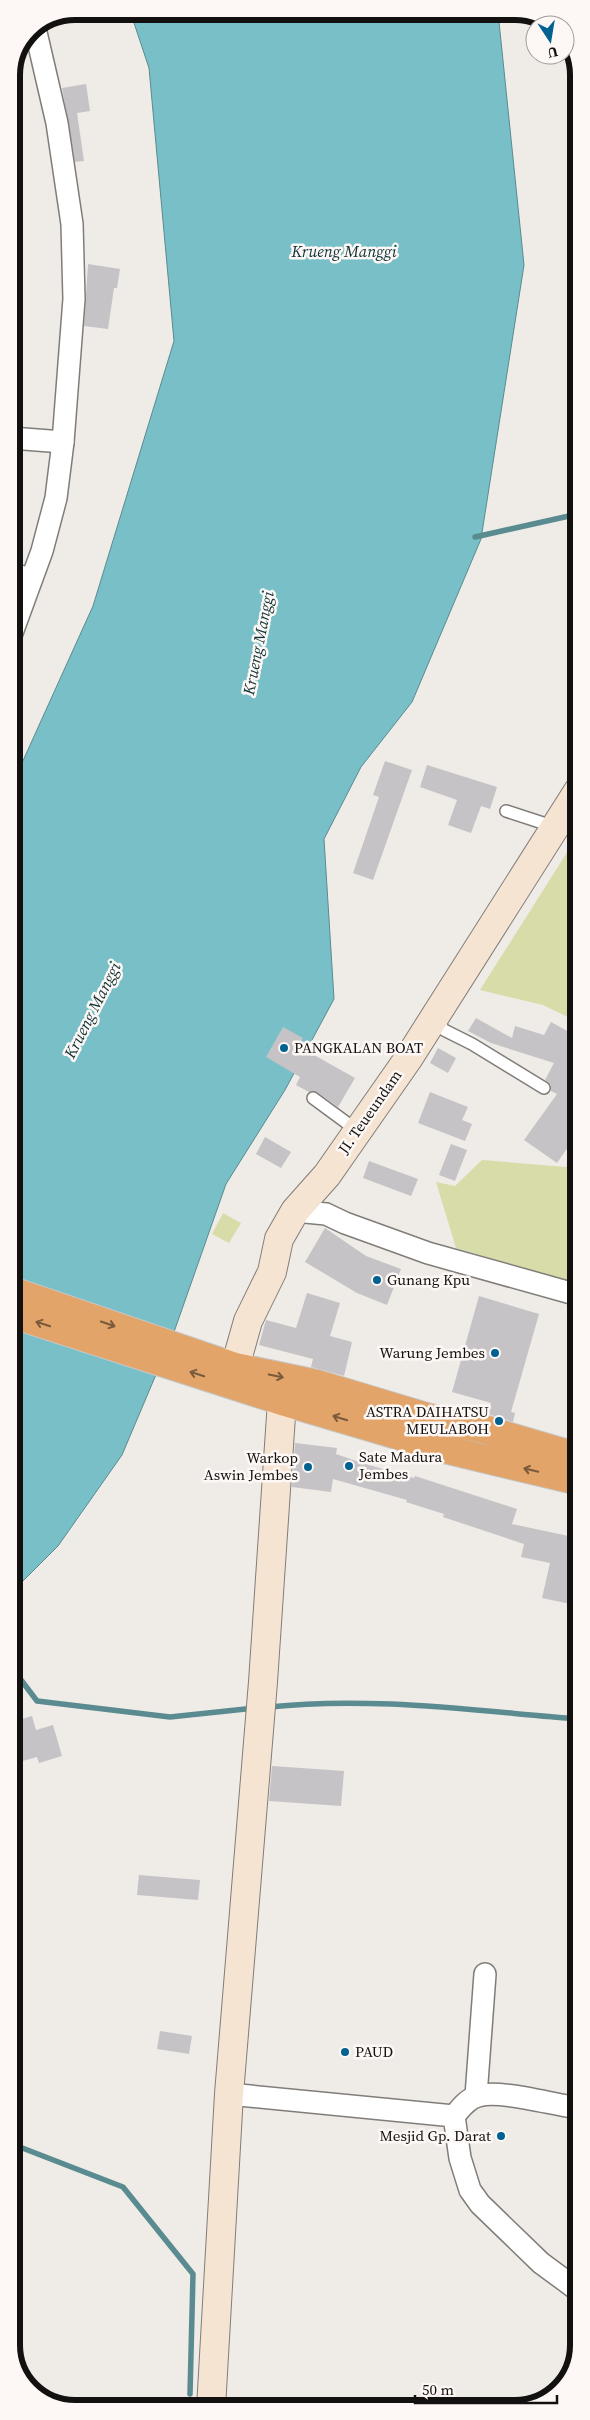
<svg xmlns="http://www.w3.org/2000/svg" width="590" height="2420" font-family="'Source Serif 4',serif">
	<rect width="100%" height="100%" fill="#efebe7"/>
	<g fill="#d7dca9">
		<polygon points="578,835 578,1022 543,1005 480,990"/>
		<polygon points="578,1153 578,1284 456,1248 436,1182 455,1186 482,1160 566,1167"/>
		<polygon points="223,1213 241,1223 229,1243 212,1234"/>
	</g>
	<polygon fill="#78bfc7" stroke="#5a8b90" points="130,11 498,12 524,265 481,539 412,702 361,767 324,839 334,999 285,1090 226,1184 174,1332 122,1455 58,1546 12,1592 12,785 93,606 174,341 149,68"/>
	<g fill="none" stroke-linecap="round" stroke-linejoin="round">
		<g stroke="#5a8b90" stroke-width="5.5">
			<polyline points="475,537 578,514"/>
			<polyline points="12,1668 37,1701 170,1717 255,1708"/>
			<path d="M269 1707C371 1696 476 1711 578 1719"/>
			<polyline points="12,2144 123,2187 193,2274 190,2394"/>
		</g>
	</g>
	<g fill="#c6c3c7">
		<polygon points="86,84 90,111 77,113 84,161 75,162 62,88"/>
		<polygon points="88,264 120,269 117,288 114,288 108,329 84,326"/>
		<polygon points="385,761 412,770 373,880 353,873 379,797 373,795"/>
		<polygon points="427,765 497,787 490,809 481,806 471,833 448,825 457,800 420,787"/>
		<polygon points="476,1018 512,1038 515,1026 544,1035 551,1022 578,1037 578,1133 557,1163 524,1140 557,1094 551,1091 551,1085 545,1080 554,1063 491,1043 468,1031"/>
		<polygon points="283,1027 303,1038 298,1046 355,1078 338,1107 317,1092 309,1092 296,1085 300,1077 266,1057"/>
		<polygon points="438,1048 456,1058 448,1073 430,1063"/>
		<polygon points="430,1092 468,1107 462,1120 472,1124 465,1141 418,1123"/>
		<polygon points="265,1137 291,1152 281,1168 256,1154"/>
		<polygon points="451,1144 467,1150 455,1181 439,1175"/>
		<polygon points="369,1161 418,1179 411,1196 363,1178"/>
		<polygon points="325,1228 366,1256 401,1269 387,1305 357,1293 305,1262"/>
		<polygon points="307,1293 340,1303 330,1336 352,1342 344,1376 311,1367 313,1359 259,1345 266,1320 296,1328"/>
		<polygon points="479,1296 539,1314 511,1412 515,1413 513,1422 488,1414 491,1403 452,1392"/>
		<polygon points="295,1443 337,1448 336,1454 362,1463 414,1478 415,1476 517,1509 512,1524 578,1538 578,1592 575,1605 542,1598 550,1563 521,1557 524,1544 443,1517 444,1514 406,1502 407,1500 333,1479 331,1492 292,1487"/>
		<polygon points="32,1716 36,1730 53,1725 62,1756 39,1763 37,1757 19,1762 12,1738 12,1722"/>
		<polygon points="272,1766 344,1771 341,1806 269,1801"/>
		<polygon points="139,1875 200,1880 198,1900 137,1895"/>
		<polygon points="160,2031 192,2036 189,2054 157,2049"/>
	</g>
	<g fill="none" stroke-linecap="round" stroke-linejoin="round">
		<g stroke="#807d79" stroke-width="14">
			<g id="lane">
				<polyline points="506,811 549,825 551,832"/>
				<polyline points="436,1018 444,1030 472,1044 544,1088"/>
				<polyline points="313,1098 351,1126 350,1135"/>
			</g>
		</g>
		<g stroke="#807d79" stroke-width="24">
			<g id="street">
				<polyline points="11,438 63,442"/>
				<polyline points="12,574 31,579"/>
				<polyline points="12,633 42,551 56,498 63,442 74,299 72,224 57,123 35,28"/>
				<polyline points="295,1211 326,1214 345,1223 428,1253 578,1295"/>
				<polyline points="229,2094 454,2116 460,2158 470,2190 480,2204 541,2263 579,2291"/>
				<polyline points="476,2096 485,1974"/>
				<path d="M454 2116C461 2108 467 2099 478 2096 500 2089 553 2105 579 2108"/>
			</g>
		</g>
		<g stroke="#807d79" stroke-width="30">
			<g id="secondary">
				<polyline points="235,1367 248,1321 272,1272 279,1239 295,1211 327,1175 408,1059 578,791"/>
				<polyline points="211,2408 229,2094 263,1682 282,1401"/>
			</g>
		</g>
		<g stroke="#c6c6c6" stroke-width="30">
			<g id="highway">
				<polyline points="12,1291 235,1367 317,1384 430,1418 483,1429 578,1457"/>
				<polyline points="12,1314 282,1401 448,1450 578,1481"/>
			</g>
		</g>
		<use href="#lane" stroke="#fff" stroke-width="11"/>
		<use href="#street" stroke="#fff" stroke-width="21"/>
		<use href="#secondary" stroke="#f6e4d2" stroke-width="28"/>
		<use href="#highway" stroke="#e2a468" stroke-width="28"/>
	</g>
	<defs><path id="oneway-shaft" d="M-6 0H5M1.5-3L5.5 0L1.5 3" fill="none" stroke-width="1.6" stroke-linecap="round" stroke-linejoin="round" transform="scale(1.25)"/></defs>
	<g stroke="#7a5a3c">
		<use href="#oneway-shaft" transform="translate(43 1324) rotate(-162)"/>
		<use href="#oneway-shaft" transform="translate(108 1324) rotate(19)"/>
		<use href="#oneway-shaft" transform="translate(197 1374) rotate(-162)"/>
		<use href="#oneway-shaft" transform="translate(276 1376) rotate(12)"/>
		<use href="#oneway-shaft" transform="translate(340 1418) rotate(-163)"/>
		<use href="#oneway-shaft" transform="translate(531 1470) rotate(-167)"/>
	</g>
	<g fill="#016291" stroke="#fdf8f5" stroke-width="2">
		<circle cx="284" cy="1048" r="5"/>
		<circle cx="377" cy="1280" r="5"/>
		<circle cx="495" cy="1353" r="5"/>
		<circle cx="499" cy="1421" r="5"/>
		<circle cx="349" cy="1466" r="5"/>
		<circle cx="308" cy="1467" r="5"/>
		<circle cx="345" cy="2052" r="5"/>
		<circle cx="501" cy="2136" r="5"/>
	</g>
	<g text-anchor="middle" stroke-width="5" stroke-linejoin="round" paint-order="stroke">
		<g font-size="15" fill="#131110" stroke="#fdf8f5" text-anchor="start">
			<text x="294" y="1053">PANGKALAN BOAT</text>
			<text x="387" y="1285">Gunang Kpu</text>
			<text x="485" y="1358" text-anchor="end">Warung Jembes</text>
			<text x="489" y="1417" text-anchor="end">ASTRA DAIHATSU<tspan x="489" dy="17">MEULABOH</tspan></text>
			<text x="359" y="1462">Sate Madura<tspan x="359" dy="17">Jembes</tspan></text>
			<text x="298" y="1463" text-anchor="end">Warkop<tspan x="298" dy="17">Aswin Jembes</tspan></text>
			<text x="355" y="2057">PAUD</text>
			<text x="491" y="2141" text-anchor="end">Mesjid Gp. Darat</text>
		</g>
		<g font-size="15" fill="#131110" stroke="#fdf8f5">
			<text transform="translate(370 1112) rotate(-55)" y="5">JI. Teueundam</text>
		</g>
		<g font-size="16" font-style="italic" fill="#0e3236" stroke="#fdf8f5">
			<text x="344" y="257">Krueng Manggi</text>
			<text transform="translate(258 643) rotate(-79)" y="6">Krueng Manggi</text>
			<text transform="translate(92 1010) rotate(-63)" y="6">Krueng Manggi</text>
		</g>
	</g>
	<path d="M0 0H590V2420H0ZM75 20H515A55 55 0 0 1 570 75V2345A55 55 0 0 1 515 2400H75A55 55 0 0 1 20 2345V75A55 55 0 0 1 75 20Z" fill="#fdf8f5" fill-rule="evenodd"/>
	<path fill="none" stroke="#131110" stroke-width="6" d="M75 20H515A55 55 0 0 1 570 75V2345A55 55 0 0 1 515 2400H75A55 55 0 0 1 20 2345V75A55 55 0 0 1 75 20Z"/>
	<g transform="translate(550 40) rotate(168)"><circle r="24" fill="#fdf8f5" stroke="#9f9c99"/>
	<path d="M0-4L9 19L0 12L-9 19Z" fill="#016291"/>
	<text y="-8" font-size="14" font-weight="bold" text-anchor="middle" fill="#131110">U</text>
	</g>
	<path d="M415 2395v8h142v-8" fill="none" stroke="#131110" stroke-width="2.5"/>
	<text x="422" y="2395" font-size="15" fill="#131110" stroke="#fdf8f5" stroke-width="4" paint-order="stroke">50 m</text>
</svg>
